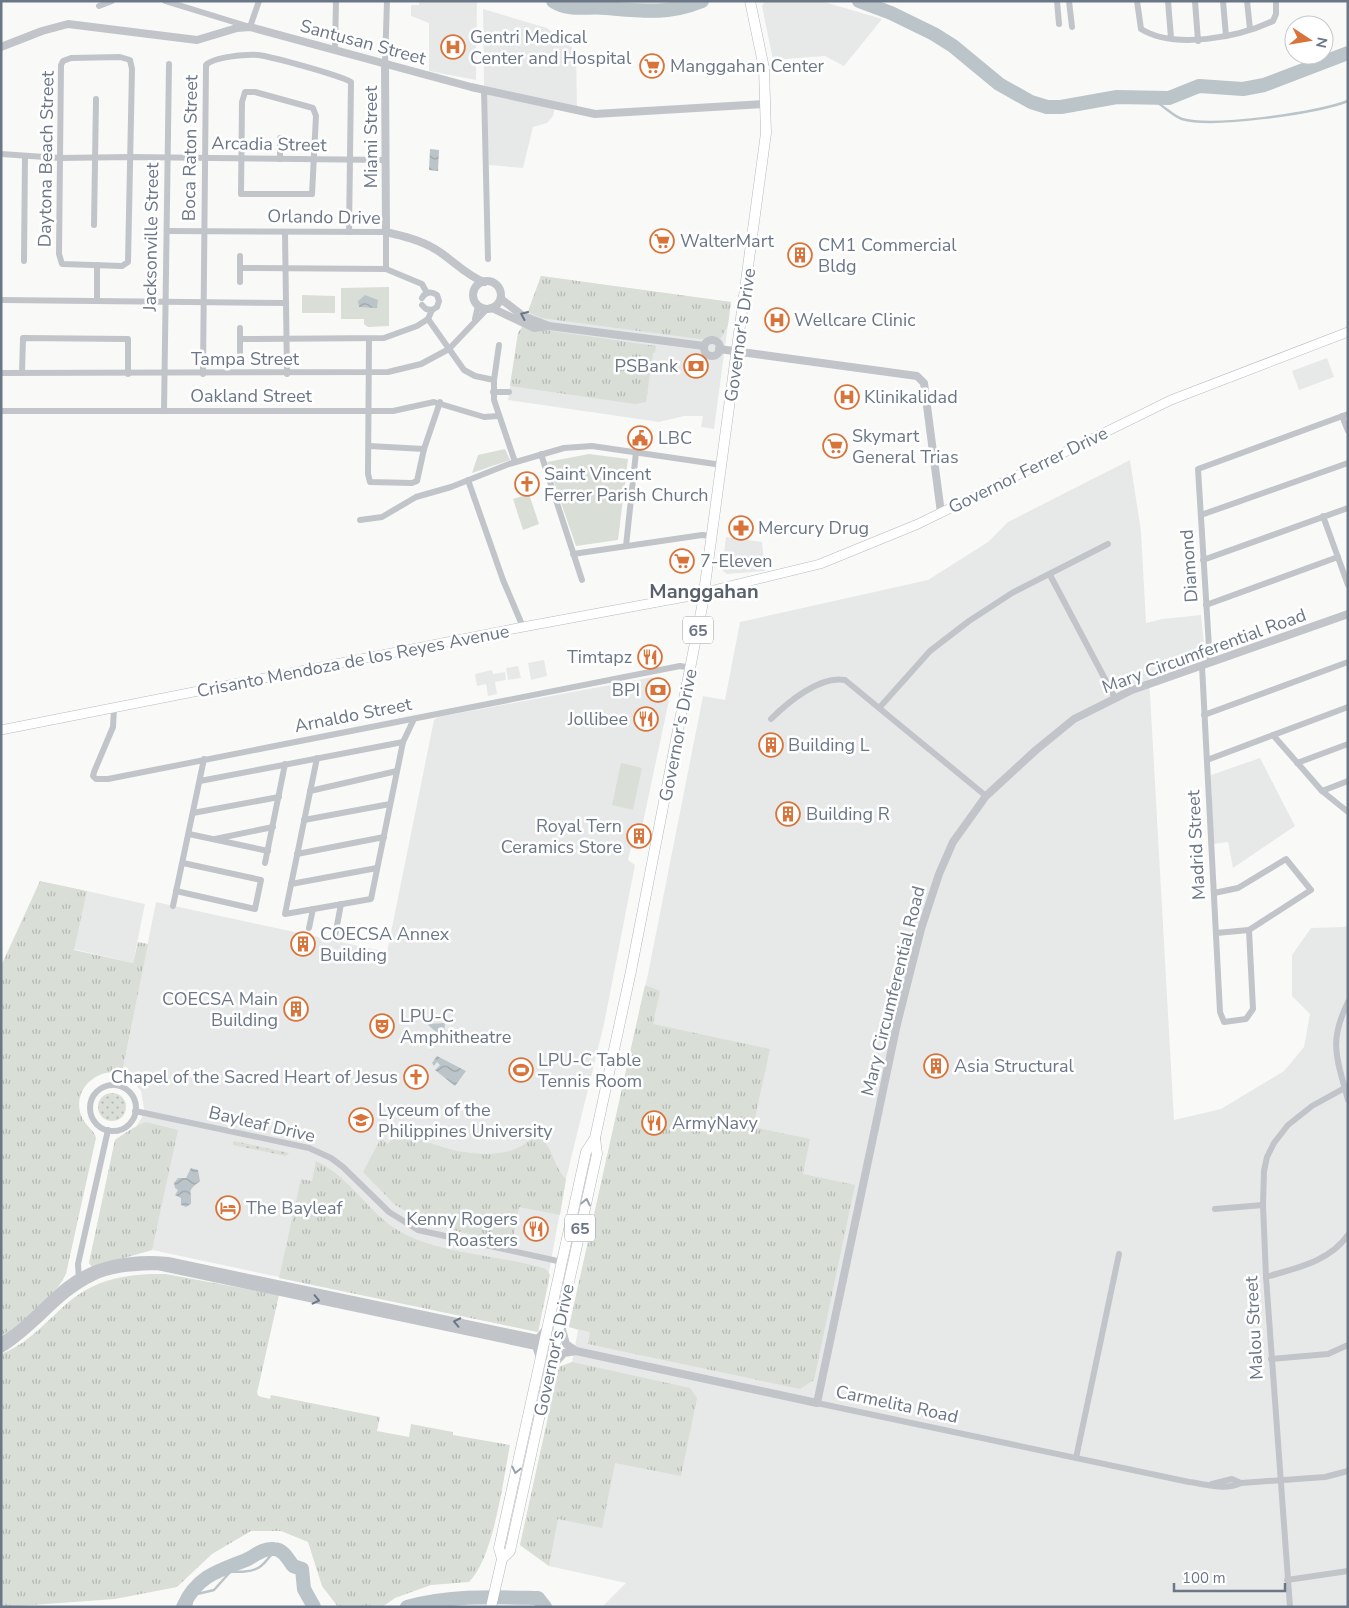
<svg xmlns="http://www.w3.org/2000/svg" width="1349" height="1608" font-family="'Nunito Sans',sans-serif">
	<defs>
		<pattern id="grass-tufts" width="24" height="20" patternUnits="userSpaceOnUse" patternTransform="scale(1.25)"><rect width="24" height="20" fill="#d9ded7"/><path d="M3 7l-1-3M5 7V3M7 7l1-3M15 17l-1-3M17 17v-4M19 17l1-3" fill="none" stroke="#b4b9b4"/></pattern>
		<pattern id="garden-dots" width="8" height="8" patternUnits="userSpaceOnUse" patternTransform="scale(1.25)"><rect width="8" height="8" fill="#d9ded7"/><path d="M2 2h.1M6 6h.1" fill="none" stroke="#b4b9b4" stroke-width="1.8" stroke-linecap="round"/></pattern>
		<pattern id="water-waves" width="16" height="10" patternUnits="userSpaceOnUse" patternTransform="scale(1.25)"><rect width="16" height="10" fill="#bbc4c9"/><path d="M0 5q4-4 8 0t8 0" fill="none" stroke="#9ca4a9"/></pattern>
	</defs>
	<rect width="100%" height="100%" fill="#f9faf8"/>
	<g fill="#e7e9e9">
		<polygon points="419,1 477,1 476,80 429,71 429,23 411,16 411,5 419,5"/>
		<polygon points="765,1 821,1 882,19 844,66 825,56 773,60 762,6"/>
		<polygon points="483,9 547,28 576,51 577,108 556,102 553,116 547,123 533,127 523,168 489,165 484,84"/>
		<polygon points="541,276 731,302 714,429 701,427 703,416 684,416 659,422 508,400 518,333 522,327"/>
		<polygon points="1327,358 1334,377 1299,390 1292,371"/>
		<polygon points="1130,460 1141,531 1146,623 1162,619 1201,615 1205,654 1199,661 1149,676 1174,1120 1221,1109 1284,1071 1304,1047 1310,1014 1292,996 1292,955 1311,928 1345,927 1348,924 1348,1607 602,1607 626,1583 549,1566 520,1545 559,1367 572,1362 578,1330 569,1327 648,974 703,696 725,700 740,622 928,580 988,542 1008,522"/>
		<polygon points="726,537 762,542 765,571 727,574 722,570"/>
		<polygon points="544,660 547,676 531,680 528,663"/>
		<polygon points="518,666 521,678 508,680 506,668"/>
		<polygon points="492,670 493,674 505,672 506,680 495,682 497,694 488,696 486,684 477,686 475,674"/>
		<polygon points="653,677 649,696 669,700 641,832 645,834 643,843 636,849 631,848 628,860 635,865 604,1024 566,1179 538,1332 152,1250 92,1267 89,1263 115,1140 134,1130 142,1117 144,1109 141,1091 132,1079 122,1073 156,902 387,952 434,720 438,717"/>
		<polygon points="1260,758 1295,826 1233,868 1228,842 1213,844 1211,775"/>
		<polygon points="87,891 145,904 133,963 73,949"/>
	</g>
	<g fill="url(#grass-tufts)">
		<path d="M553 1H702C667 15 641 11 606 8 587 6 570 12 553 1Z"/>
		<polygon points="541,276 731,302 728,325 721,338 700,339 541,318 528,312"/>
		<polygon points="522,327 537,331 538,329 656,346 655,353 653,353 646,402 635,404 510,386 518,333"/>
		<path d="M40 881 87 891 74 950 133 963 138 942 148 944 122 1073C97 1067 72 1090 81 1115 84 1125 94 1129 96 1138L66 1274C55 1297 23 1323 1 1336V966Z"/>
		<polygon points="645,985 660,991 653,1024 770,1049 753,1127 810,1139 803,1174 855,1185 814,1380 800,1389 588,1344 590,1332 569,1327"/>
		<path d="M146 1122 178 1130 152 1250 92 1267 89 1263 115 1140C122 1135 138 1124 146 1122Z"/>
		<path d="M399 1128C430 1148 503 1170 533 1137L532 1134C553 1139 551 1165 566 1179L560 1215 519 1207 512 1244 427 1224 394 1204 363 1172 381 1138 388 1144Z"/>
		<path d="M316 1161C351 1177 368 1214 401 1232 445 1256 498 1254 546 1269L550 1275 538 1332 279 1278 301 1179 312 1181Z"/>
		<path d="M166 1274 279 1295 257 1393 258 1396 270 1399 271 1395 380 1417 377 1431 409 1437 411 1424 453 1432V1435L510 1445C503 1481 494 1557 469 1582L431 1585 395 1598 382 1607H338L322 1586 308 1542 281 1531H251L212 1554 177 1587 115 1599 5 1607 1 1605V1354C30 1343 48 1319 71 1300 98 1278 131 1273 166 1274Z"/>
		<polygon points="572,1362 690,1388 697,1398 681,1476 615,1463 602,1528 558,1519 549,1566 520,1545 559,1367"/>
	</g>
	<g fill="#d9ded7">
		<polygon points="389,287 389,326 368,327 364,324 364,319 341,319 341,288"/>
		<polygon points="302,295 335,296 335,313 302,313"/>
		<polygon points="505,449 510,460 472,473 478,455"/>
		<polygon points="589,454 628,459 618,540 576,546 547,462"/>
		<polygon points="529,494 539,524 523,530 513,499"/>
		<polygon points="621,763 642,768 633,810 612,805"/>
	</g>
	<g fill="url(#garden-dots)">
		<circle cx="112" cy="1107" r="14"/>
		<polygon points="234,1141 289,1153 286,1156 233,1145"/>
	</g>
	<g fill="url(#water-waves)">
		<polygon points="430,149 439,150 438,171 429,170"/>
		<polygon points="365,295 378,300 377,308 359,307 358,301"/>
		<polygon points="445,1023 444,1032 451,1038 447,1044 441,1042 442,1037 427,1024"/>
		<polygon points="437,1056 466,1071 455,1086 435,1070 440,1065 437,1062 434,1066 432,1063"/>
		<path d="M191 1168 198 1170 200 1181C186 1192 192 1189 191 1204L186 1207 181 1205V1198L175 1195 178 1190 175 1188 174 1183 178 1178H186Z"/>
	</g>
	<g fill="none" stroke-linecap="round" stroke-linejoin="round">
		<g stroke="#bbc4c9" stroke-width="2.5">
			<path d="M1138 96C1144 98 1151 100 1156 102 1165 107 1173 116 1182 119 1213 128 1316 113 1348 101"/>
			<path d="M217 1571C230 1571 250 1575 261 1566 268 1561 269 1554 278 1550"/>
			<polyline points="185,1601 193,1595 214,1590 231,1571"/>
			<polyline points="424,1603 455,1607"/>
			<polyline points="191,1607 194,1588"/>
		</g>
		<g stroke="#bbc4c9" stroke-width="14">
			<path d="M553 1C570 12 587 6 606 8 641 11 668 15 702 1"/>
			<polyline points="859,1 891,13 934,34 953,46 999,84 1031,102 1047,107 1061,107 1117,97 1169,98 1199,86 1243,89 1264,85 1348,53"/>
			<path d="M183 1607C196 1577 217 1571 246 1560 255 1556 262 1548 274 1549 283 1549 288 1559 293 1566L302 1569 304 1589 314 1607"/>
			<path d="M407 1607C451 1595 493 1597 538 1598L545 1607"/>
		</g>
		<g stroke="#b6bac0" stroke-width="10">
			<polyline id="secondary" points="1,730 523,627 685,597 820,564 918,524 1171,400 1348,332"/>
		</g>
		<g stroke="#b5b9be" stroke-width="11">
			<g id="primary">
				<polyline points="502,1559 510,1551 597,1154 595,1138"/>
				<polyline points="491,1607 502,1559 499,1548 586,1152 595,1138 631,971 702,607 766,133 764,68 750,1"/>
			</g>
		</g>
		<g stroke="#c1c5c9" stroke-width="6">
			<polyline points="165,1 250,27 259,1"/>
			<polyline points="1057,1 1059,24"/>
			<polyline points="1069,1 1072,27"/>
			<path d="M1137 1 1141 29C1175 50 1239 37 1273 21L1276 14V1"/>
			<polyline points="1168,1 1171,38"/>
			<polyline points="1195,1 1198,41"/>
			<polyline points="1223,1 1226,36"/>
			<polyline points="1247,1 1250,29"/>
			<polyline points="99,6 112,1"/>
			<polyline points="335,50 336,1"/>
			<polygon points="120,57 130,60 132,69 128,262 122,266 62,264 59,254 61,65 63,61 71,58"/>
			<polyline points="385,64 387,1"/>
			<polyline points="484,90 488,259"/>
			<polygon points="245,92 255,92 313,108 316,116 312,194 241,194 242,102"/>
			<polyline points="1,154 60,158 131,157 386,160"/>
			<polyline points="280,159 280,138"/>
			<polyline points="94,225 96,99"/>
			<polyline points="167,231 386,232 386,269"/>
			<polyline points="285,232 287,374"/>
			<polyline points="240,256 240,282"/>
			<polyline points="24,261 25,156"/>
			<polyline points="240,268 386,269 422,284 427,293"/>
			<polyline points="1,300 286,303"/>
			<polyline points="97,301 97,265"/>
			<path d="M422 305 426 309 432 310 437 307 439 301 437 295C431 291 425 292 422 298"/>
			<polyline points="428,319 464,370 475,376 494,380"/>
			<polyline points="475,319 478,306"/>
			<polyline points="240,328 240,352"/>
			<polyline points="240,339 384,338 417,326 428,319 432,310"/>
			<polyline points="369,339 368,474 370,482 412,483 417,481 424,449 440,402"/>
			<polyline points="499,345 494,380 494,400 514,459"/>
			<polyline points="1,373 388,372 421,364 449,349 487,309"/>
			<polyline points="22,373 23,338 128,339 128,374"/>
			<path d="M203 374 206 65C213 57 247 54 258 55 273 57 339 75 351 82L349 232"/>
			<polyline points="493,392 509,392"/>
			<polyline points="1,411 393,411 434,402 484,417 498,416"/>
			<polyline points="164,411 169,64"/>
			<polyline points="1342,416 1348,431"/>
			<polyline points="369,446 424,449"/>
			<polyline points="541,454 582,580"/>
			<polyline points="468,480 503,580 523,627"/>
			<polyline points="1201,515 1348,463"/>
			<polyline points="1323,516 1348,585"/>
			<polyline points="360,520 382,517 416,497 451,487 509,464 564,448 592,446 722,465"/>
			<polyline points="626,546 636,452"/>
			<polyline points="573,554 702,535 712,536"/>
			<polyline points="1203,560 1348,508"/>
			<polyline points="1050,575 1115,698"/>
			<polyline points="1206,605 1338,557"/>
			<polyline points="1210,663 1198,469 1348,414"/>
			<polyline points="1202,666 1220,1012 1224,1022 1246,1019 1253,1009 1249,930"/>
			<polyline points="880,707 930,651 969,621 1012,593 1108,544"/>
			<polyline points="114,708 113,727 94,772 93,776 96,779 108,779 680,666 691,668"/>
			<polyline points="1204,715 1348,662"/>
			<path d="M771 719C787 703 820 675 845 680L986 796"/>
			<polyline points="1273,735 1322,791 1348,812"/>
			<polyline points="317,758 285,914 371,899 403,742 414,719"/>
			<polyline points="1207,760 1348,707"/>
			<polyline points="1297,763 1348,744"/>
			<polyline points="200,781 403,742"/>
			<polyline points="310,791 397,771"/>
			<polyline points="1322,791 1348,781"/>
			<polyline points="193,813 279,797"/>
			<polyline points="304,820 390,804"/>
			<polyline points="189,834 268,851"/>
			<polyline points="215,839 273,827"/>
			<polyline points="297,854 384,837"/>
			<polyline points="265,863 285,764"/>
			<polyline points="291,884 377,868"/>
			<polyline points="176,891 255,909 261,880 183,863"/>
			<polyline points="1214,893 1238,888 1286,859 1311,890 1249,930 1216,933"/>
			<polyline points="173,906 204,759"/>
			<polyline points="309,928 313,909"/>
			<polyline points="335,936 341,904"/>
			<path d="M1348 1002C1328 1043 1337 1058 1348 1100"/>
			<circle cx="113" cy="1108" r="23"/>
			<polyline points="135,1111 309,1148 331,1158 343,1167 389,1212 418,1230 562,1262"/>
			<polyline points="1215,1209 1263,1205"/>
			<path d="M1266 1277C1296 1268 1329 1262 1348 1235"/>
			<polyline points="79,1280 78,1264 108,1130"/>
			<polyline points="1271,1359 1328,1354 1348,1345"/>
			<path d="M817 1403 1189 1482C1207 1484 1224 1491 1241 1483L1325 1477 1348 1471"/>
			<polyline points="1076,1458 1119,1254"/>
			<polyline points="1212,1484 1232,1479 1241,1483"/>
			<polyline points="1287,1580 1348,1571"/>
			<polyline points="1290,1607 1266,1277 1263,1205 1264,1171 1267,1157 1274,1143 1288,1125 1312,1106 1348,1086"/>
		</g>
		<g stroke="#c1c5c9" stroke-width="8">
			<polyline points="1,47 42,31 68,24 197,40 237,28 250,27 471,87 595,114 766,104"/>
			<path d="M385 64 386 232C403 236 420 240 435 249 452 259 465 275 484 282"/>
			<circle cx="487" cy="295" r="14"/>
			<polyline points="501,299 523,316 549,326"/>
			<polyline points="492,308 534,328 549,326 704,346"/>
			<circle cx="712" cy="348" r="8"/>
			<polyline points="719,349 917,376 924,383 941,513"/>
			<polyline points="561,1326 566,1344 576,1351"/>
			<path d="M1 1341C26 1327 44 1304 66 1286 94 1264 133 1257 168 1261L538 1339 546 1329"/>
			<path d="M1 1349C35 1329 58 1293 93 1277 112 1267 136 1267 157 1266L536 1346 540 1358"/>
			<polyline points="551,1367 564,1353 576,1351 817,1403 897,1024 921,929 939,874 953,842 986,796 1036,750 1074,719 1132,690 1348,614"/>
		</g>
		<use href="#secondary" stroke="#fff" stroke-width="9"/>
		<use href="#primary" stroke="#fff" stroke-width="10"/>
	</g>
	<defs><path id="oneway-chevron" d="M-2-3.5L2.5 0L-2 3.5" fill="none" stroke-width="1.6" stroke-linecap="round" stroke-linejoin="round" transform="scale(1.25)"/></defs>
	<g stroke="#6b7787">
		<use href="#oneway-chevron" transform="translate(524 315) rotate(-156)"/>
		<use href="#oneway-chevron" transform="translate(316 1300) rotate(13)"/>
		<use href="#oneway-chevron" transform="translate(457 1322) rotate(-168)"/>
	</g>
	<g stroke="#97a0ab">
		<use href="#oneway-chevron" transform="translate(586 1202) rotate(-78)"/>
		<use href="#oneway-chevron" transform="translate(516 1470) rotate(102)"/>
	</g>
	<defs>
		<g id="hospital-ring" transform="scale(1.25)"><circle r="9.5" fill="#fff" stroke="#d8743a" stroke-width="1.5"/><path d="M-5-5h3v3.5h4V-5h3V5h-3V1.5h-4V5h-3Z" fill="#d8743a"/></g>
		<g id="supermarket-ring" transform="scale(1.25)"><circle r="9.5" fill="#fff" stroke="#d8743a" stroke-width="1.5"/><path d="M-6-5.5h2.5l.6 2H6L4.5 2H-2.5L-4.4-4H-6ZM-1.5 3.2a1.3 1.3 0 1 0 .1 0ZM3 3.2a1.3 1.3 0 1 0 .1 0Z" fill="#d8743a"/></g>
		<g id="building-ring" transform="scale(1.25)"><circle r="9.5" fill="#fff" stroke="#d8743a" stroke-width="1.5"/><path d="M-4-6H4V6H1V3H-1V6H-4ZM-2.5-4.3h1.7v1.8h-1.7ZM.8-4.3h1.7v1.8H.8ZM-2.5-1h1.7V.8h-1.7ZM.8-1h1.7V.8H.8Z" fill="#d8743a"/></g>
		<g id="bank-ring" transform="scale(1.25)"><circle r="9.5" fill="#fff" stroke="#d8743a" stroke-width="1.5"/><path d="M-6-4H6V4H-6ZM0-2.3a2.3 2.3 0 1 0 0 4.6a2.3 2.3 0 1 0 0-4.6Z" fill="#d8743a"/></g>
		<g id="civic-ring" transform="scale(1.25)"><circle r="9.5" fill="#fff" stroke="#d8743a" stroke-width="1.5"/><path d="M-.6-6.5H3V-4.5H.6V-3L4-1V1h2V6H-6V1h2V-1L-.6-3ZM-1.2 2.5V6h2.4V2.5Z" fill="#d8743a"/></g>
		<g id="church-ring" transform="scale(1.25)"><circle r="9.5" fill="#fff" stroke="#d8743a" stroke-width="1.5"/><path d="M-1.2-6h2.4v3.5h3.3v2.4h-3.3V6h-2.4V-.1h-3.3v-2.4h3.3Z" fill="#d8743a"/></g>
		<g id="pharmacy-ring" transform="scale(1.25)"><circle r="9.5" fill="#fff" stroke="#d8743a" stroke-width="1.5"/><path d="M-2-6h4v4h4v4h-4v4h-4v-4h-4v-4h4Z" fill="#d8743a"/></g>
		<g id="restaurant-ring" transform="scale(1.25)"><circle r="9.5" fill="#fff" stroke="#d8743a" stroke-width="1.5"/><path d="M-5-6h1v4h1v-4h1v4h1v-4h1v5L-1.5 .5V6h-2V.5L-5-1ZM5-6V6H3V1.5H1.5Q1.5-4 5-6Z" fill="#d8743a"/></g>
		<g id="theatre-ring" transform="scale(1.25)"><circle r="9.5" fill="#fff" stroke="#d8743a" stroke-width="1.5"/><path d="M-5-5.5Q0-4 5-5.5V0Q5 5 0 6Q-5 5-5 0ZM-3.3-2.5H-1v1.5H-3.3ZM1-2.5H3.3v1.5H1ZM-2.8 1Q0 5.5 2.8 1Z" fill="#d8743a"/></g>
		<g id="stadium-ring" transform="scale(1.25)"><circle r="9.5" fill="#fff" stroke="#d8743a" stroke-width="1.5"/><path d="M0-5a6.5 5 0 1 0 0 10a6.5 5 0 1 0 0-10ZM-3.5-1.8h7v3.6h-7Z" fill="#d8743a"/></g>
		<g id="university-ring" transform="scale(1.25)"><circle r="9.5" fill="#fff" stroke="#d8743a" stroke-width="1.5"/><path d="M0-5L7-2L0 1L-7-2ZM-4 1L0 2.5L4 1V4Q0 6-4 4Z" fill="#d8743a"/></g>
		<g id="hotel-ring" transform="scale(1.25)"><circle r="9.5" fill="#fff" stroke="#d8743a" stroke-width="1.5"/><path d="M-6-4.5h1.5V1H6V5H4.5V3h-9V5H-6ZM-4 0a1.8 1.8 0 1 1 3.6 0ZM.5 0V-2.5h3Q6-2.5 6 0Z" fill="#d8743a"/></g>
	</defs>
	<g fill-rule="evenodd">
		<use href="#hospital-ring" x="453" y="47"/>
		<use href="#supermarket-ring" x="652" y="66"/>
		<use href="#supermarket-ring" x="662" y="241"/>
		<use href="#building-ring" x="800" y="255"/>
		<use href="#hospital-ring" x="777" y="320"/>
		<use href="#bank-ring" x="696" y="366"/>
		<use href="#hospital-ring" x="847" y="397"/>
		<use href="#civic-ring" x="640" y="438"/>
		<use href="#supermarket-ring" x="835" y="446"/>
		<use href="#church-ring" x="527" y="484"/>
		<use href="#pharmacy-ring" x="741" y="528"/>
		<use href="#supermarket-ring" x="682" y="561"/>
		<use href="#restaurant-ring" x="650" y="657"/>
		<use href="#bank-ring" x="658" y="690"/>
		<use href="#restaurant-ring" x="646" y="719"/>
		<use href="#building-ring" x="771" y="745"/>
		<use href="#building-ring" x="788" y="814"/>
		<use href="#building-ring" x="639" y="836"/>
		<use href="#building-ring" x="303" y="944"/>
		<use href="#building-ring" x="296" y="1009"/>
		<use href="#theatre-ring" x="382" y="1026"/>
		<use href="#building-ring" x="936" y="1066"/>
		<use href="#stadium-ring" x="521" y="1070"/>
		<use href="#church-ring" x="416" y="1077"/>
		<use href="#university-ring" x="361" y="1120"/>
		<use href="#restaurant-ring" x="654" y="1123"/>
		<use href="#hotel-ring" x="228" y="1208"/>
		<use href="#restaurant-ring" x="536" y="1229"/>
	</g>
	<g text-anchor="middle" stroke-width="5" stroke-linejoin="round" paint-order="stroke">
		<g fill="#fff" stroke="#97a0ab" stroke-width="1">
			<rect x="683" y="616.5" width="30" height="27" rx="4"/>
			<rect x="565" y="1214.5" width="30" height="27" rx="4"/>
		</g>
		<g font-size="16" font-weight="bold" fill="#6b7787">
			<text x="698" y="636">65</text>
			<text x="580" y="1234">65</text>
		</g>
		<g font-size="18" fill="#6b7787" stroke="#fff" text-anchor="start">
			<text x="470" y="43">Gentri Medical<tspan x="470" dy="21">Center and Hospital</tspan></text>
			<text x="670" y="72">Manggahan Center</text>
			<text x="680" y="247">WalterMart</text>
			<text x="818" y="251">CM1 Commercial<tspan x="818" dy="21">Bldg</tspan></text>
			<text x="794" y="326">Wellcare Clinic</text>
			<text x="678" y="372" text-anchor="end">PSBank</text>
			<text x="864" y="403">Klinikalidad</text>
			<text x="852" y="442">Skymart<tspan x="852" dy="21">General Trias</tspan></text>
			<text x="658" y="444">LBC</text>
			<text x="544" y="480">Saint Vincent<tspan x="544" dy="21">Ferrer Parish Church</tspan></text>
			<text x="758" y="534">Mercury Drug</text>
			<text x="700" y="567">7-Eleven</text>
			<text x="632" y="663" text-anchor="end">Timtapz</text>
			<text x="640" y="696" text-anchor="end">BPI</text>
			<text x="628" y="725" text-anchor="end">Jollibee</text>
			<text x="788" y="751">Building L</text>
			<text x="806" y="820">Building R</text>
			<text x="622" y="832" text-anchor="end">Royal Tern<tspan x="622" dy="21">Ceramics Store</tspan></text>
			<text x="320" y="940">COECSA Annex<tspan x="320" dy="21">Building</tspan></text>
			<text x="278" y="1005" text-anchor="end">COECSA Main<tspan x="278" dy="21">Building</tspan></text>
			<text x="400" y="1022">LPU-C<tspan x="400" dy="21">Amphitheatre</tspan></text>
			<text x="538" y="1066">LPU-C Table<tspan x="538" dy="21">Tennis Room</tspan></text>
			<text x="954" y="1072">Asia Structural</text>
			<text x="398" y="1083" text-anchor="end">Chapel of the Sacred Heart of Jesus</text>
			<text x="378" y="1116">Lyceum of the<tspan x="378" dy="21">Philippines University</tspan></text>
			<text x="672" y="1129">ArmyNavy</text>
			<text x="246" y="1214">The Bayleaf</text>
			<text x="518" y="1225" text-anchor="end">Kenny Rogers<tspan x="518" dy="21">Roasters</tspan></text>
		</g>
		<g font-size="18" fill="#6b7787" stroke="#fff">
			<text transform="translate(363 42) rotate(15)" y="6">Santusan Street</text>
			<text transform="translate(371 137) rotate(-90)" y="6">Miami Street</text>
			<text transform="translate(269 144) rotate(1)" y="6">Arcadia Street</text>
			<text transform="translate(190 148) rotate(-89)" y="6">Boca Raton Street</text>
			<text transform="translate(46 159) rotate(-89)" y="6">Daytona Beach Street</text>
			<text transform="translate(324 217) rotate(1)" y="6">Orlando Drive</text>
			<text transform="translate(151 237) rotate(-89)" y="6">Jacksonville Street</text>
			<text transform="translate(740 335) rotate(-82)" y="6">Governor's Drive</text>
			<text x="245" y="365">Tampa Street</text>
			<text x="251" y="402">Oakland Street</text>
			<text transform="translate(1028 470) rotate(-26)" y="6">Governor Ferrer Drive</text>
			<text transform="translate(1189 566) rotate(-94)" y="6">Diamond</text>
			<text transform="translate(1204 651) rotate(-20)" y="6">Mary Circumferential Road</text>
			<text transform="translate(353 661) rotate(-11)" y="6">Crisanto Mendoza de los Reyes Avenue</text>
			<text transform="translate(353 715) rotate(-11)" y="6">Arnaldo Street</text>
			<text transform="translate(678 735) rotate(-79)" y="6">Governor's Drive</text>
			<text transform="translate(1196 845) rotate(-93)" y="6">Madrid Street</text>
			<text transform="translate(893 991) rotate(-76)" y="6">Mary Circumferential Road</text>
			<text transform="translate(262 1124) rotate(13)" y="6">Bayleaf Drive</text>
			<text transform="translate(1254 1328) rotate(-93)" y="6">Malou Street</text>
			<text transform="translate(554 1350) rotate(-78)" y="6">Governor's Drive</text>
			<text transform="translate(897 1404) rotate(12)" y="6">Carmelita Road</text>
		</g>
		<g font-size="20" font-weight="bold" fill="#58616c" stroke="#fff">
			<text x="704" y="598">Manggahan</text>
		</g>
	</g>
	<rect width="1349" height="1608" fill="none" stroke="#6b7787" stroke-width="5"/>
	<g transform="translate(1309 40) rotate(102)"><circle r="24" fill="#ffffff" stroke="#c4c9cf"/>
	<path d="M0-4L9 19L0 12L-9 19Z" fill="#d8743a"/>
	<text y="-8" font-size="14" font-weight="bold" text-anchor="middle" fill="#6b7787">N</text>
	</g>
	<path d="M1174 1583v8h111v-8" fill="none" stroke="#6b7787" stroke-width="2.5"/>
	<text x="1182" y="1583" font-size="15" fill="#6b7787" stroke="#ffffff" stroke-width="4" paint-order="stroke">100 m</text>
</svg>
